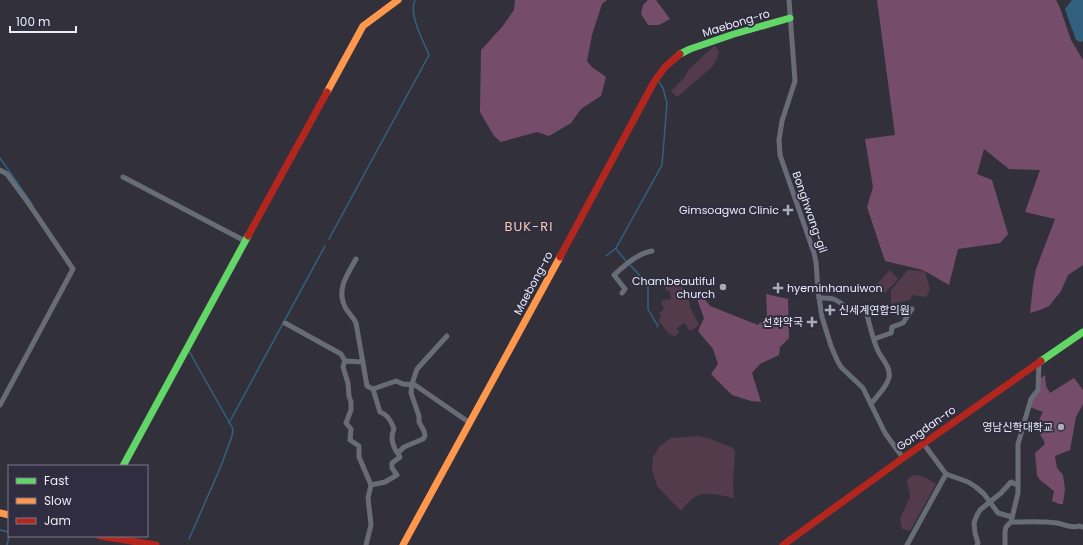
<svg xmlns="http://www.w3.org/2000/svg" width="1083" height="545" font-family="Poppins,'Noto Sans KR',sans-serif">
	<rect width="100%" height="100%" fill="#32313b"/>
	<g fill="#533b4c">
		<polygon points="714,46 716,47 719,52 717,59 712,67 677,97 671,91 684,78 689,69"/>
		<polygon points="890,270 898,279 885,293 876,285"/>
		<polygon points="908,270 925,271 930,290 926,297 912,295 910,300 891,304 891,290"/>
		<polygon points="673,282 688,292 690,307 699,325 690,331 684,323 677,328 679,333 673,337 672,334 670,335 658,320 661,317 659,313 664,309 661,301 671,299 670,292 666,290 664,283"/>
		<path d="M698 436 708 438 733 448 735 451 733 482 734 498C710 493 697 488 681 511L657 486 652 470 653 457 659 447 664 443 671 438Z"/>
		<path d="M913 475C923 475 929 479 936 484L910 531 902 529 900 519 910 497 907 480Z"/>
	</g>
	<g fill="#754d6a">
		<polygon points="515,0 607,0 602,4 592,35 587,61 592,67 606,77 601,96 581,109 571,123 549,136 537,132 501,142 494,136 480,112 481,50 502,27 514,10"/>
		<polygon points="648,0 656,0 670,19 659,25 648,25 641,14 643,5"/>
		<polygon points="877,0 1056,0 1060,8 1071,40 1083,60 1083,265 1068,275 1061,291 1049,306 1040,310 1030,313 1033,285 1036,269 1055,219 1025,212 1040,170 1009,169 984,149 977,174 992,180 1008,234 1000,243 958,249 949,285 923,270 885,261 867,207 873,187 865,139 895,135"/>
		<polygon points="701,294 710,306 758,325 767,315 766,294 788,299 789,338 780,347 779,355 760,364 752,373 761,402 751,401 732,395 711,374 718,364 713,349 698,331 704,318 697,299"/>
		<path d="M1045 375 1046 386 1050 393 1074 378 1083 390V404L1076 417 1070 450 1055 456 1057 468 1063 475 1065 489 1063 504H1059L1052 501 1054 491 1040 480 1037 475 1035 453 1045 444C1044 439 1040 436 1039 431 1036 424 1040 418 1043 412L1030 407 1040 379Z"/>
	</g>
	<polygon fill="#326180" points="1072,0 1083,0 1083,41 1080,42 1076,40 1065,9"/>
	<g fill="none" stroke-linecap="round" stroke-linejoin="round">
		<g stroke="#326180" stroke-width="1.5">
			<polyline points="0,158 32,204"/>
			<path d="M329 239 429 55C424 42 408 14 415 0"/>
			<polyline points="616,249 626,261"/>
			<polyline points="606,256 616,248 662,165 667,103 663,88 659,82"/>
			<polyline points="629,264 647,283 648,288 648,309 654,320 658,325 657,327"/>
			<polyline points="229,423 325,246"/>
			<polyline points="0,530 9,532"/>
			<polyline points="189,539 221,466 232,436 233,429 189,351"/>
			<polyline points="7,545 9,536"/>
		</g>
		<g stroke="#676c77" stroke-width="5">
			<polyline points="789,0 795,81 782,121 779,140 780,155 814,253 816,262 818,291 822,317 831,346 837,360 841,367 863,388 885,433 903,458"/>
			<polyline points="0,170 7,174 29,204 73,269 0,405"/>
			<polyline points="123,177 245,241"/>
			<path d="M356 259C348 274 336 288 345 307 348 313 353 316 356 323L367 386 373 389 380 412C388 415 391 421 394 429 391 435 392 443 395 449 396 452 399 454 400 457L392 463V468L397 475 385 482 371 485"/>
			<path d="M622 293 625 289 614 275C624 266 638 253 652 251"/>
			<path d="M819 298C834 298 835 298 847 308L858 307 865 309C870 323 872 339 879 353 884 361 891 369 889 378 886 388 877 396 871 404"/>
			<polyline points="285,323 341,354 345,361 343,367 348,383 349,396 351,402 351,410 346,423 351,429 350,440 359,446 359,457 371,485 368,498 371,525 366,545"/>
			<polyline points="874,339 891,333 892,327 903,323 912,309"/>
			<polyline points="345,361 363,362"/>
			<polyline points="373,389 396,381 403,384 415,385 470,423"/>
			<polyline points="398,453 404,447 423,439 425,436 424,431 419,422 419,416 411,393 412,384 417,369 447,336"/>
			<polyline points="946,474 968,482 976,487 984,494 998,513 1012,517"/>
			<path d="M1011 522C1026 522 1042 521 1057 523 1063 524 1072 529 1079 526L1083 527"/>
			<polyline points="907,545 946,474 923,443"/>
			<polyline points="977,545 978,543 975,533 974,523 977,515 980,510 1001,493 1011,482 1017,485"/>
			<polyline points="1005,545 1005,532 1006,527 1011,522 1018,493 1018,444 1031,399 1038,390 1039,362"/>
		</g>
		<g stroke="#63d668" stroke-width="7">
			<polyline points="680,54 690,49 734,34 790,18"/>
			<polyline points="1041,361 1083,332"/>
			<polyline points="123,466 248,236"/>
		</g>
		<g stroke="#ff974d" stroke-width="7">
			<polyline points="327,92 363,26 398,0"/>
			<polyline points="0,513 9,515"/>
			<polyline points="403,545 560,257"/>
		</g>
		<g stroke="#b3261e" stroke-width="7">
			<polyline points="248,236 327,92"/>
			<polyline points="560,257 654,82 665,67 680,54"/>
			<polyline points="100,536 156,545"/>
			<polyline points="783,545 903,458 1041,361"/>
		</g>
	</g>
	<g fill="#ababb5" stroke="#2f2d3f" stroke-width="1.5">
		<path d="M786 204h4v4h4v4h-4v4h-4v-4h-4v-4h4z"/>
		<circle cx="723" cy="287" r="4"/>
		<path d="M776 282h4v4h4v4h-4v4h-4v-4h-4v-4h4z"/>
		<path d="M828 304h4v4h4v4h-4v4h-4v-4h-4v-4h4z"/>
		<path d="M810 316h4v4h4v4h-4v4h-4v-4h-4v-4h4z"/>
		<circle cx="1061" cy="427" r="4"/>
	</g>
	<g text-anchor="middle" stroke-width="4" stroke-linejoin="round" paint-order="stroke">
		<g font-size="11" fill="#ececf7" stroke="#2f2d3f">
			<text transform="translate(736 23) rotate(-17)" y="4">Maebong-ro</text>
			<text transform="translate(810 212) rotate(71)" y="4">Bonghwang-gil</text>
			<text transform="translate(533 283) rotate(-62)" y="4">Maebong-ro</text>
			<text transform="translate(926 428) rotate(-35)" y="4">Gongdan-ro</text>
		</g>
		<g font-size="11" fill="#ececf7" stroke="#2f2d3f" text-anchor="end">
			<text x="779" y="214">Gimsoagwa Clinic</text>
			<text x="715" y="285">Chambeautiful<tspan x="715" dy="13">church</tspan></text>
			<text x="787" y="292" text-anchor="start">hyeminhanuiwon</text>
			<text x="839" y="314" text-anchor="start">신세계연합의원</text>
			<text x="803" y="326">선화약국</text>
			<text x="1053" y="431">영남신학대학교</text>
		</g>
		<g font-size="13" letter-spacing="1" fill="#f5cbb0" stroke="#2f2d3f">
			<text x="529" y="231">BUK-RI</text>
		</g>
	</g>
	<rect x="8" y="465" width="140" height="72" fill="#2f2d3f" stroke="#7b7989"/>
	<rect x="16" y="478" width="20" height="6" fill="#63d668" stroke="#7b7989"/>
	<text x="44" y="485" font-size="12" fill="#ececf7">Fast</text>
	<rect x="16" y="498" width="20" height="6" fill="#ff974d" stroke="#7b7989"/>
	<text x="44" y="505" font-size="12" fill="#ececf7">Slow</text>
	<rect x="16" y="518" width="20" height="6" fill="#b3261e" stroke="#7b7989"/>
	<text x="44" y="525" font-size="12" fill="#ececf7">Jam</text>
	<path d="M10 26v6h66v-6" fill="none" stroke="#ececf7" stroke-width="2"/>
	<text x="16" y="26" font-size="12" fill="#ececf7" stroke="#2f2d3f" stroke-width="3" paint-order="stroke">100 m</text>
</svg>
